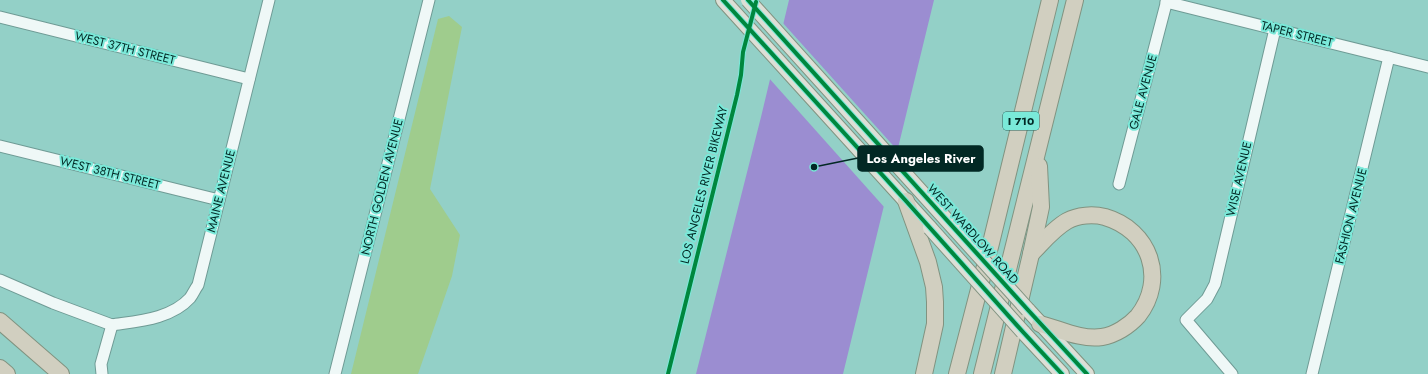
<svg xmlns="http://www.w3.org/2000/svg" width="1428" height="374" font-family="Jost,sans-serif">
	<rect width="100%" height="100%" fill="#93d0c7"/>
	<polygon fill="#9fcc8d" points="449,16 462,27 430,189 460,235 452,276 418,374 351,374 438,19"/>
	<polygon fill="#9b8dd1" points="789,0 934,0 843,374 696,374 761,117"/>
	<polygon fill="#93d0c7" points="782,22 899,152 885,208 768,77"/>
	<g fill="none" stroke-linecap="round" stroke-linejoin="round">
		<g stroke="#6f9b95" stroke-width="13">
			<g id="minor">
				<polyline points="1166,2 1428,67"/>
				<polyline points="0,17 249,79"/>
				<polyline points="0,146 219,200"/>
				<polyline points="1119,184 1167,0"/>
				<polyline points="0,280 53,303 112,325"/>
				<path d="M112 325C138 321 171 319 190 298 193 294 195 289 198 285L269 0"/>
				<polyline points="102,374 101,364 112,325"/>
				<polyline points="335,374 429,0"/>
				<polyline points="1232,374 1186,320 1207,299 1215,284 1275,29"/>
				<polyline points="1312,374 1389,57"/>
			</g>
		</g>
		<g stroke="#819380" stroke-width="16">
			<g id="major">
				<polyline points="723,0 930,228"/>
				<polyline points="1028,310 1087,374"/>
				<polyline points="1023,332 1062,374"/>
			</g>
		</g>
		<g stroke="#819380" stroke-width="18">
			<g id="highway">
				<polyline points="906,201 928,262 934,287 935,302 935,324 924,374"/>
				<path d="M1031 254C1042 243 1053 229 1067 221 1078 215 1093 214 1105 217 1150 230 1167 279 1138 316 1129 326 1115 335 1102 337 1080 340 1060 329 1040 324"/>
				<polyline points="0,321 61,374"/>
				<polyline points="0,368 7,374"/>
				<polyline points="957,374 991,243 1050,0"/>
				<polyline points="982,374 1075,0"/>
				<polyline points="1003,374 1031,254 1041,207 1039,166"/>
			</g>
		</g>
		<use href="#minor" stroke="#eff8f7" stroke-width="11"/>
		<use href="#major" stroke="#dddfd6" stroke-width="14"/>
		<use href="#highway" stroke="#d1cfc0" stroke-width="16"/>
		<g stroke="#819380" stroke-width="16" stroke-linecap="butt">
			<g id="major-bridge">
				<polyline points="748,0 1028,310"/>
				<polyline points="930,228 1023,332"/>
			</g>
		</g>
		<use href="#major-bridge" stroke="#dddfd6" stroke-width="14"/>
		<g stroke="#7ae9d9" stroke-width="6">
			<g id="cycleway">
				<polyline points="723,0 906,201 1023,332 1062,374"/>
				<polyline points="748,0 1028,310 1087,374"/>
				<polyline points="668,374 737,95 741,75 743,52 756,2"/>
			</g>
		</g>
		<use href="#cycleway" stroke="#00873e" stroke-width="4"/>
	</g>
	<g text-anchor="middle" stroke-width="4" stroke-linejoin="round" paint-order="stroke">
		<rect fill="#7ae9d9" stroke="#26625a" stroke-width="1" x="1003" y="112" width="36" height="18" rx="3"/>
		<g font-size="11" font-weight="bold" fill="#022824">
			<text x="1021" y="125">I 710</text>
		</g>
		<g font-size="12" fill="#022824" stroke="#7ae9d9">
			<text transform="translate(1297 34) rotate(14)" y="4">TAPER STREET</text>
			<text transform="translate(125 48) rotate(14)" y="4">WEST 37TH STREET</text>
			<text transform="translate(1143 92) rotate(-75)" y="4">GALE AVENUE</text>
			<text transform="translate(110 173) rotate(14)" y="4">WEST 38TH STREET</text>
			<text transform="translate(1239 179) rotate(-77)" y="4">WISE AVENUE</text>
			<text transform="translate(704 185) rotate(-76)" y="4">LOS ANGELES RIVER BIKEWAY</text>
			<text transform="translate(382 187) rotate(-76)" y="4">NORTH GOLDEN AVENUE</text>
			<text transform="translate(221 191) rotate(-76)" y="4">MAINE AVENUE</text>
			<text transform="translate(1351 216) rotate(-76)" y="4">FASHION AVENUE</text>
			<text transform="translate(973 234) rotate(48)" y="4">WEST WARDLOW ROAD</text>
		</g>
	</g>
	<path fill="none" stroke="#022824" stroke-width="1.5" d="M814 167L858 158"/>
	<circle fill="#022824" stroke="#7ae9d9" stroke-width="1.5" cx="814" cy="167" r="4"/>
	<rect fill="#022824" stroke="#022824" stroke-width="1.5" x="858" y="146" width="125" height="25" rx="4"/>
	<g font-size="13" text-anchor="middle" font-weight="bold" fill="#fff">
		<text x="921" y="163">Los Angeles River</text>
	</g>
</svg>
